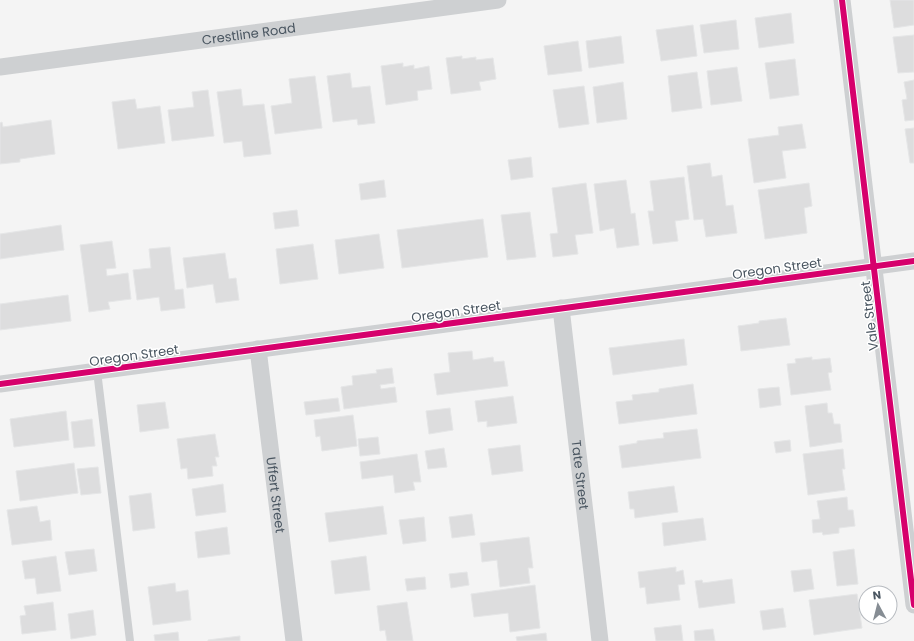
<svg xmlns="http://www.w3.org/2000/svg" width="914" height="641" font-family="Poppins,sans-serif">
	<rect width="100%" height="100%" fill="#f4f4f4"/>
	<g fill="#ddddde" stroke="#e5e6e7">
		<polygon points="890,0 914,0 914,25 894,28"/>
		<polygon points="791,13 794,43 759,48 755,18"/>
		<polygon points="736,20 739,49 704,53 700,25"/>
		<polygon points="693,25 697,56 661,61 656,30"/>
		<polygon points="914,35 914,72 898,73 893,37"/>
		<polygon points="621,36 624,63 589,68 586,41"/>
		<polygon points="578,41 582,71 548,75 544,46"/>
		<polygon points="462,56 462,59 476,57 476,60 493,58 496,79 479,82 481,90 451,94 446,58"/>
		<polygon points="795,59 799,95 770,99 765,63"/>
		<polygon points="403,63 403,67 414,65 414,69 429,66 432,89 417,91 418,100 386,105 381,66"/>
		<polygon points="737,67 742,101 711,105 707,71"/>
		<polygon points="697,72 702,108 672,112 668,76"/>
		<polygon points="350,73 352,88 370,86 375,123 358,125 357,119 333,122 327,76"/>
		<polygon points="315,76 322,128 275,134 271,106 292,103 289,79"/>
		<polygon points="914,80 914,120 905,121 902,100 907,99 904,82"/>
		<polygon points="623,82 627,119 597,123 593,87"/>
		<polygon points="584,86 589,124 559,128 553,90"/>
		<polygon points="241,89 243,106 264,104 271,154 244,157 242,141 224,143 217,92"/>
		<polygon points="208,90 214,136 172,141 168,110 194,107 192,92"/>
		<polygon points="135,99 137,109 160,106 165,143 118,149 112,102"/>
		<polygon points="51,120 55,154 20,159 20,162 0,164 0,123 2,122 3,127"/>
		<polygon points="802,124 806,148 782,151 786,178 754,183 748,139 779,135 778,127"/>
		<polygon points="914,128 914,163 910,163 905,129"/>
		<polygon points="531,157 533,177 511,180 508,160"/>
		<polygon points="710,163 712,177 722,175 726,206 733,205 737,233 706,237 703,219 694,220 687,166"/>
		<polygon points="684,177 689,219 675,221 678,241 653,244 648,211 654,211 650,181"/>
		<polygon points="384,180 386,197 361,200 359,184"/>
		<polygon points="626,180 631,214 635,213 639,245 617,248 614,228 600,231 594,184"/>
		<polygon points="586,183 593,233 575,235 578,254 553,257 550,234 558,233 552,188"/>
		<polygon points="809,183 812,206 804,208 807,233 765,239 758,190"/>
		<polygon points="297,210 299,226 275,229 273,213"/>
		<polygon points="530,212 536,257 507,260 501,215"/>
		<polygon points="483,219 488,257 402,268 397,230"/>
		<polygon points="61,225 64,250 0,259 0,234"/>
		<polygon points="379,234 384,268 339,274 335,240"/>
		<polygon points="112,241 116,268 106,269 107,276 128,273 131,299 108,302 110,309 89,312 80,245"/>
		<polygon points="313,244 318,279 280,284 276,249"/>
		<polygon points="170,247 175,290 183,289 185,308 161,311 159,297 137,300 133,270 151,268 149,249"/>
		<polygon points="225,253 229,279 236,278 239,300 216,303 213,284 187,288 183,258"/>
		<polygon points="68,295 71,321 0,330 0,304"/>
		<polygon points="786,318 790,345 741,351 738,326 759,323 759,321"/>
		<polygon points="684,339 687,365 613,375 609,348"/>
		<polygon points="472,351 473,360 493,357 494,362 504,361 508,386 437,395 434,374 450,372 448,353"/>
		<polygon points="812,357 812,360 830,358 832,372 828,373 831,390 791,395 787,364 796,363 795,359"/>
		<polygon points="392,368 394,383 380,385 381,389 395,387 397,402 344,409 341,387 353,385 352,376 377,373 376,370"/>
		<polygon points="693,384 697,414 619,424 616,402 633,400 632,395 659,392 659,389"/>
		<polygon points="779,387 781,405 760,408 758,389"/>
		<polygon points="513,396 517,423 487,427 487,421 478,422 475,401"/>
		<polygon points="338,398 340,411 306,415 304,402"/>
		<polygon points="165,402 169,428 140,432 137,405"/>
		<polygon points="827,403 828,413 832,413 834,424 840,424 842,442 810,447 805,406"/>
		<polygon points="450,408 453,430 429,434 426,411"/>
		<polygon points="66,411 69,440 14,447 10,419"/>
		<polygon points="353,415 357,446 322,451 320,436 316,437 314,420"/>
		<polygon points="92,419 95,446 74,448 71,422"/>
		<polygon points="697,429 701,458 622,468 619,446 637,443 637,441 664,438 663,433"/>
		<polygon points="215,434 219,457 215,457 217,466 212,466 213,476 188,479 187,468 181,469 177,439"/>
		<polygon points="378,437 380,454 360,456 358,439"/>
		<polygon points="790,440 791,451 776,453 774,442"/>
		<polygon points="520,445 523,471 492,475 488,449"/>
		<polygon points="444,448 447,467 428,469 425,451"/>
		<polygon points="843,449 845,469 842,469 845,490 808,495 803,454"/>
		<polygon points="417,454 421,482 413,482 415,490 395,493 393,475 362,479 360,462"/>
		<polygon points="74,463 78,493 20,501 16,471"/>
		<polygon points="98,467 101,493 81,495 77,469"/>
		<polygon points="223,484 226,512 196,516 192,489"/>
		<polygon points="674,486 678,512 635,518 634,509 630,509 628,492"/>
		<polygon points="151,493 155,528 133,531 129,496"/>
		<polygon points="847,497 848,510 853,510 855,526 839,528 839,533 823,535 822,532 813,533 812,520 820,519 817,501"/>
		<polygon points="37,506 40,522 50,520 52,540 12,545 7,510"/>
		<polygon points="383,506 387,534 329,542 325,513"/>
		<polygon points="472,514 475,535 452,538 449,517"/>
		<polygon points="424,517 426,541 403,544 399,520"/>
		<polygon points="703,518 706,540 664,546 662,523"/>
		<polygon points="227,527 230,554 198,558 195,532"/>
		<polygon points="529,537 533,568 528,568 530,583 500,587 497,560 482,562 480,543"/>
		<polygon points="94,549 97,571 69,575 65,552"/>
		<polygon points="854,549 858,584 837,586 833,552"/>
		<polygon points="56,556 61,591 37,594 35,578 25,579 22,561"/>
		<polygon points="366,556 370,590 335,594 331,561"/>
		<polygon points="676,567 676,572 683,570 685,584 678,585 680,600 647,604 645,587 640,588 638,572"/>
		<polygon points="811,569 814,589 794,592 791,571"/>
		<polygon points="467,572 469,585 451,588 449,574"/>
		<polygon points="425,577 426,589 407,591 405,579"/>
		<polygon points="732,579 735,603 699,608 695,581 702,580 703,583"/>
		<polygon points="175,583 176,592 188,590 191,620 153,625 148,587"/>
		<polygon points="535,585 540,628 510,632 508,613 474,617 471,594"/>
		<polygon points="857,594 862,628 814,635 809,600"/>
		<polygon points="53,602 56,630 22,634 20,616 26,615 24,606"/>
		<polygon points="407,602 413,641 387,641 385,630 380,631 377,606"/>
		<polygon points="783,608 786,627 763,630 760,611"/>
		<polygon points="93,610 96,635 71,639 68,614"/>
		<polygon points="681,625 683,641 656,641 654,628"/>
		<polygon points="713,629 715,641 695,641 694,631"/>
		<polygon points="178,632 179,641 155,641 154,635"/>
		<polygon points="546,633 547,641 517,641 516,637"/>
		<polygon points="240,636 240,641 208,641 208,640"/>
	</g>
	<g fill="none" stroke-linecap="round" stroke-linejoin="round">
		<polyline stroke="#ced0d2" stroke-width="8" points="97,371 130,641"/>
		<g stroke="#ced0d2" stroke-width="17">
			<polyline points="842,0 914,605"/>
			<path id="s1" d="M0 67 498 0"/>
			<path id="s2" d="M561 308 600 641"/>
			<path id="s3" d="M258 349 294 641"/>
			<polyline points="0,384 914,261"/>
		</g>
		<g stroke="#fff" stroke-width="8">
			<g id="cycleway">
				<polyline points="842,0 914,605"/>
				<polyline points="0,384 914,261"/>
			</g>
		</g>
		<use href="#cycleway" stroke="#d6006c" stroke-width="6"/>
	</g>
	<g text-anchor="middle" stroke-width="3" stroke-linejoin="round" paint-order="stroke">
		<g font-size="13" fill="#4a5661" stroke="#fff">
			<text dy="5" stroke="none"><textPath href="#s1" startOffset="251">Crestline Road</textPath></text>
			<text transform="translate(777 268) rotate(-8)" y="5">Oregon Street</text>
			<text transform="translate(456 311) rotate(-8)" y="5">Oregon Street</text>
			<text transform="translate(869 316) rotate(-97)" y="5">Vale Street</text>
			<text transform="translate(134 355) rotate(-8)" y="5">Oregon Street</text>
			<text dy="5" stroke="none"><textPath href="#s2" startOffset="168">Tate Street</textPath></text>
			<text dy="5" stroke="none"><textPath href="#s3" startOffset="147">Uffert Street</textPath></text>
		</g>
	</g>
	<g transform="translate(878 605) rotate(353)"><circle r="19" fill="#ffffff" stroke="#b7bbc0"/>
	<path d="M0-3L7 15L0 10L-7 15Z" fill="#868d94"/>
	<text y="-6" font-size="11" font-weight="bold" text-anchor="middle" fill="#4a5661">N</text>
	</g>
</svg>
